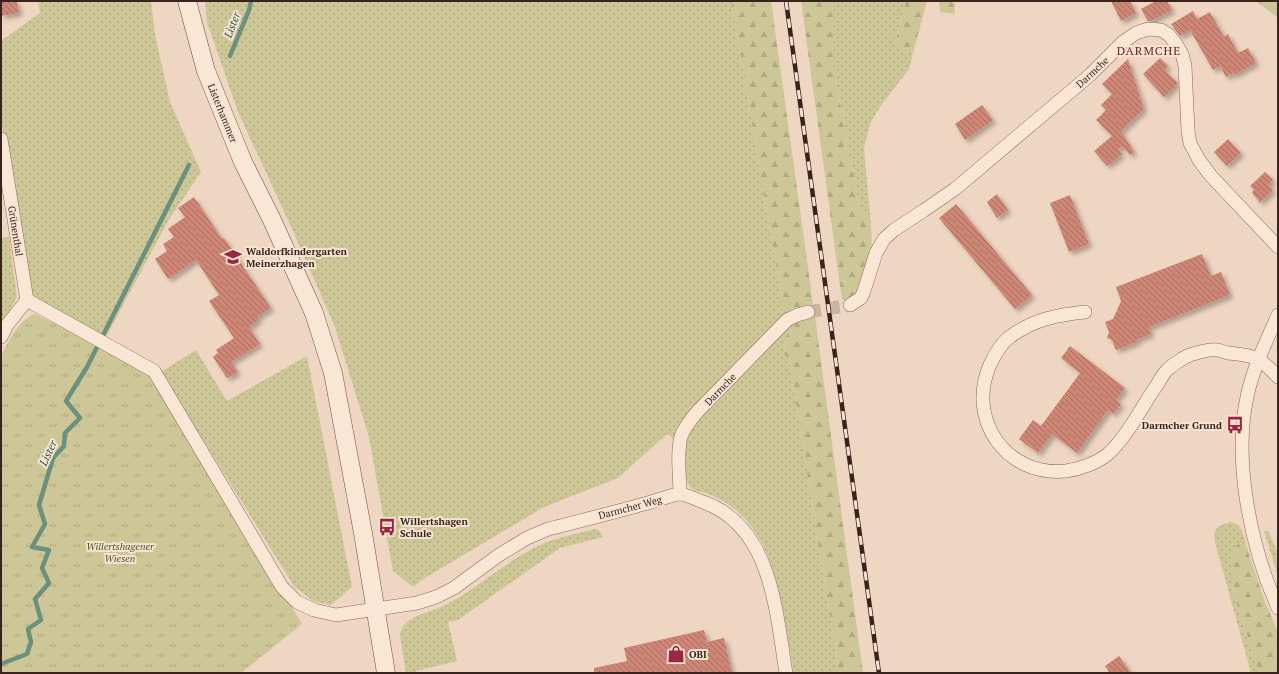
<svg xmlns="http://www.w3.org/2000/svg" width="1279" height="674" font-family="'PT Serif',serif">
	<defs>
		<pattern id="grass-dots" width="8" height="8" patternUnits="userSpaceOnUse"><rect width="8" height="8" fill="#cdc696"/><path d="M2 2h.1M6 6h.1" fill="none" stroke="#b1aa81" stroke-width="1.8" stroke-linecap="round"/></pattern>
		<pattern id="forest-firs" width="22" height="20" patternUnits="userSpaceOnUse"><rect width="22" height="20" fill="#cdc696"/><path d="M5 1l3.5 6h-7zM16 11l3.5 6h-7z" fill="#b1aa81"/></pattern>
		<pattern id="park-tufts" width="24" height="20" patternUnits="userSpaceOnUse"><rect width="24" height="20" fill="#cdc696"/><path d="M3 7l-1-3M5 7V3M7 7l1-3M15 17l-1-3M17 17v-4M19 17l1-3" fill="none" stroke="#b1aa81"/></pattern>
		<pattern id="building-back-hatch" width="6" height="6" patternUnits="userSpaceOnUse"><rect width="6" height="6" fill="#ce8677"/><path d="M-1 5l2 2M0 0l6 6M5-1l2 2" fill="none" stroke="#a86d61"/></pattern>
		<filter id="shadow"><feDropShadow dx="3.5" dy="3.5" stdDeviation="2" flood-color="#0004"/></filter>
	</defs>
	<rect width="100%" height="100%" fill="#efd6c2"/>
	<g fill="url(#grass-dots)">
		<polygon points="38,1 151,1 155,35 170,102 201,172 168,221 105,339 31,298 1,121 1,41 40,13"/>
		<polygon points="205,1 731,1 783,306 780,319 675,440 667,434 618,478 544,507 425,578 413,587 393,571 369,437 335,327 293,231 238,112 207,22"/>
		<polygon points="834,1 906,1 894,45 913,53 909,69 882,104 870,124 864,148 871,226 859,204 834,70"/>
		<polygon points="9,237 17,297 1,327 1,238"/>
		<path d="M790 325 785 340 784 354 789 358 839 673H794C785 625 780 556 745 519 736 508 719 497 705 493 699 491 692 491 689 485 683 476 684 451 686 440 687 435 691 429 694 424Z"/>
		<polygon points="196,350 227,401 307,356 352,587 331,605 313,601 294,586 161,372"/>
		<path d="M1230 522C1243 524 1244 537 1247 548L1239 542 1232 589 1260 673H1251L1215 542C1213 527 1218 526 1230 522Z"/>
		<path d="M595 529 600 531 603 537 560 548 458 620 448 622 457 661 416 671V673H406L400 635C403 615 428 614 443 606 476 590 503 563 536 547 554 538 576 534 595 529Z"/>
		<polygon points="1264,531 1268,531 1278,553 1278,576"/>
	</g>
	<g fill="url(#forest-firs)">
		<polygon points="731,1 771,1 813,304 792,309 780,319 783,306"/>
		<polygon points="801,1 834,1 834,70 859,204 871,226 872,251 858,292 851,297 842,300"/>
		<polygon points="906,1 927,1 913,53 894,46"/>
		<polygon points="939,1 954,1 955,14 940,12"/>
		<polygon points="1256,1 1278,1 1278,18"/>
		<polygon points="815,317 863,673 839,673 789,358 784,354 785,340 790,325"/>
		<polygon points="1239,542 1247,548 1265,602 1278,632 1278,673 1260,673 1232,589 1230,557"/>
	</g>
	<path fill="url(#park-tufts)" d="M34 314 141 364 160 387 302 624 241 673H1V356C9 341 18 321 34 314Z"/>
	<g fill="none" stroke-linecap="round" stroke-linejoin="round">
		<g stroke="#6b907e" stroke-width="4.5">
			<polyline points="230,56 249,10 251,1"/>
			<polyline points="1,664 27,654 31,642 28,629 41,620 35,599 49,583 42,568 49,550 32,547 45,524 39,505 53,458 64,446 65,433 80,418 66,401 87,367 189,165"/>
		</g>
	</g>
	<g fill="url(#building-back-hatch)" filter="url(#shadow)">
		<polygon points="1,1 17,1 19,13 1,16"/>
		<polygon points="1111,1 1130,1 1136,13 1121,21"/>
		<polygon points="1156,1 1167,1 1172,10 1151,21 1148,21 1141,9"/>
		<polygon points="1193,11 1197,19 1210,12 1224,37 1228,34 1238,53 1248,48 1256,63 1234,75 1233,73 1226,77 1220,66 1213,70 1190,30 1180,36 1171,24"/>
		<polygon points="1160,58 1168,66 1164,70 1178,83 1164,97 1143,74"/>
		<polygon points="1128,59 1144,109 1121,131 1134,152 1130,155 1122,146 1118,149 1122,154 1107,166 1094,151 1112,136 1096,120 1106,110 1101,105 1112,94 1102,84"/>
		<polygon points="982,105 993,120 965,140 955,124"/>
		<polygon points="1228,139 1241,153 1227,166 1214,152"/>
		<polygon points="1265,172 1273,180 1268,185 1273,190 1259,203 1259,201 1252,193 1254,190 1250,186"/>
		<polygon points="997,194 1008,210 997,218 987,202"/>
		<polygon points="1070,195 1089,244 1069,252 1050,203"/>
		<polygon points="194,197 222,239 224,238 271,308 257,317 259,320 249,327 260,344 231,362 238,372 227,378 213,357 218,353 216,350 234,338 209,301 219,295 196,260 168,279 155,259 167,251 163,244 174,237 168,229 185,217 178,208"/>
		<polygon points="956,204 1032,295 1015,309 939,218"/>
		<polygon points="1202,254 1211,276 1221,272 1230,295 1149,327 1151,334 1136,340 1137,342 1116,350 1112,340 1107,338 1109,332 1105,322 1113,319 1121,301 1116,287"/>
		<polygon points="1070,346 1125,388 1116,400 1121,404 1113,414 1108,410 1077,453 1052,434 1038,453 1019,439 1033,420 1041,426 1080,373 1061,358"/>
		<polygon points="704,630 707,642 724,638 732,673 594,673 594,668 627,661 624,648"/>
		<polygon points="1119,656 1131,673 1110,673 1105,666"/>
	</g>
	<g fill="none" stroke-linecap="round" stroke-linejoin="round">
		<polyline stroke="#cbb2a1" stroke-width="13" stroke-dasharray="13 6" stroke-linecap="butt" points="808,312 850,305"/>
		<g stroke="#896759" stroke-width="14">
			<g id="street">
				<polyline points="1,139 27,300"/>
				<path d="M27 300 154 371 282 587 297 602 314 610 336 615 417 603 436 597 454 588 499 555 527 538 548 529C581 521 614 512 648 503 654 501 675 494 680 494 686 494 697 500 703 502 772 526 776 612 786 673"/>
				<polyline points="850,305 861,298 864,291 876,253 884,239 894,230 923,211 955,189 1070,92 1090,75 1123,42 1136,33 1148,29 1161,30 1169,35 1176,44 1182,54 1185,66 1188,131 1190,143 1199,160 1211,176 1278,247"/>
				<path d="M1085 312C1057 315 1035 319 1011 336 1002 342 995 354 990 365 966 419 1006 477 1066 471 1080 469 1097 463 1108 454 1127 437 1142 406 1157 385 1160 380 1163 374 1167 370 1171 366 1184 357 1190 355 1195 353 1211 349 1216 350 1220 350 1224 352 1228 353 1237 354 1250 355 1258 359 1264 362 1273 372 1278 377"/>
				<path d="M1278 315C1266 342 1253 368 1247 397 1233 462 1251 548 1278 608"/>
				<polyline points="1,337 7,325 27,300"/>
				<path d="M680 494C680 478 676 449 682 434 686 425 692 418 698 411L787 320 797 315 808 312"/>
			</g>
		</g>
		<g stroke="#6b483c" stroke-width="19">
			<polyline id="secondary" points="187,1 206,71 243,162 272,220 314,313 333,373 363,533 386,673"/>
		</g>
		<use href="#street" stroke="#f9e6d5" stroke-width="13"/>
		<use href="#secondary" stroke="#f9e6d5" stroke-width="18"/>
		<g stroke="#39241d" stroke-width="4.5">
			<polyline id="rail" points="786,1 879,673"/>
		</g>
		<use href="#rail" stroke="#f6e3d2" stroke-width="3" stroke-dasharray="9" stroke-linecap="butt"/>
	</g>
	<defs>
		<g id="school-bare" transform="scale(1.38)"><path d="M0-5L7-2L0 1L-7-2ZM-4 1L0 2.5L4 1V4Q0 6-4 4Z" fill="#992744" stroke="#f6e3d2" stroke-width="2.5" paint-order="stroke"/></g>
		<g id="bus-bare" transform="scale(1.38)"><path d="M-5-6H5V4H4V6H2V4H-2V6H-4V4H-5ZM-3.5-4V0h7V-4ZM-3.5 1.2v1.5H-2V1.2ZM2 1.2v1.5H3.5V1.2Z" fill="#992744" stroke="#f6e3d2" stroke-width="2.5" paint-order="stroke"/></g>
		<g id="shop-bare" transform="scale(1.38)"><path d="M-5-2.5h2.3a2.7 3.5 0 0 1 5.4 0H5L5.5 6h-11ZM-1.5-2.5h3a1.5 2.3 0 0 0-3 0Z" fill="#992744" stroke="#f6e3d2" stroke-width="2.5" paint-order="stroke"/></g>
	</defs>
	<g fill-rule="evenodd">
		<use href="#school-bare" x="233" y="257"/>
		<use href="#bus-bare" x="1235" y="425"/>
		<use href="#bus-bare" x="387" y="527"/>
		<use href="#shop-bare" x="676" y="654"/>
	</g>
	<g text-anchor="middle" stroke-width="4" stroke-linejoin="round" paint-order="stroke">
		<g font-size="10" fill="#39241d" stroke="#f6e3d2">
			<text transform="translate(1092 72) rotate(-43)" y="4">Darmche</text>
			<text transform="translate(223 113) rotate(68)" y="4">Listerhammer</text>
			<text transform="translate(16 231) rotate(81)" y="4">Grünenthal</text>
			<text transform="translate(720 389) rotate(-46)" y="4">Darmche</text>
			<text transform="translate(630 507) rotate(-15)" y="4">Darmcher Weg</text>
		</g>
		<g font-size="10" font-weight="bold" fill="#39241d" stroke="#f6e3d2" text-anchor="start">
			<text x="246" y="255">Waldorfkindergarten<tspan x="246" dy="12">Meinerzhagen</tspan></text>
			<text x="1222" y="429" text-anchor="end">Darmcher Grund</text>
			<text x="400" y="525">Willertshagen<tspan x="400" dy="12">Schule</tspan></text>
			<text x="689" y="658">OBI</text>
		</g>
		<g font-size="10" font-style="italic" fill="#555523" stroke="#f6e3d2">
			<text x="120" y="550">Willertshagener<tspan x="120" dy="12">Wiesen</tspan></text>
		</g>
		<g font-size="11" font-style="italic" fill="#2c594b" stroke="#f6e3d2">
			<text transform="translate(232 25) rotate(-69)" y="4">Lister</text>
			<text transform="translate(48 453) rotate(-65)" y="4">Lister</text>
		</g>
		<g font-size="12" letter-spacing="1" fill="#661c1e" stroke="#f6e3d2">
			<text x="1149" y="55">DARMCHE</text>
		</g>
	</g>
	<rect width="1279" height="674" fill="none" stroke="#39241d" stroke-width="4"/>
</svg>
